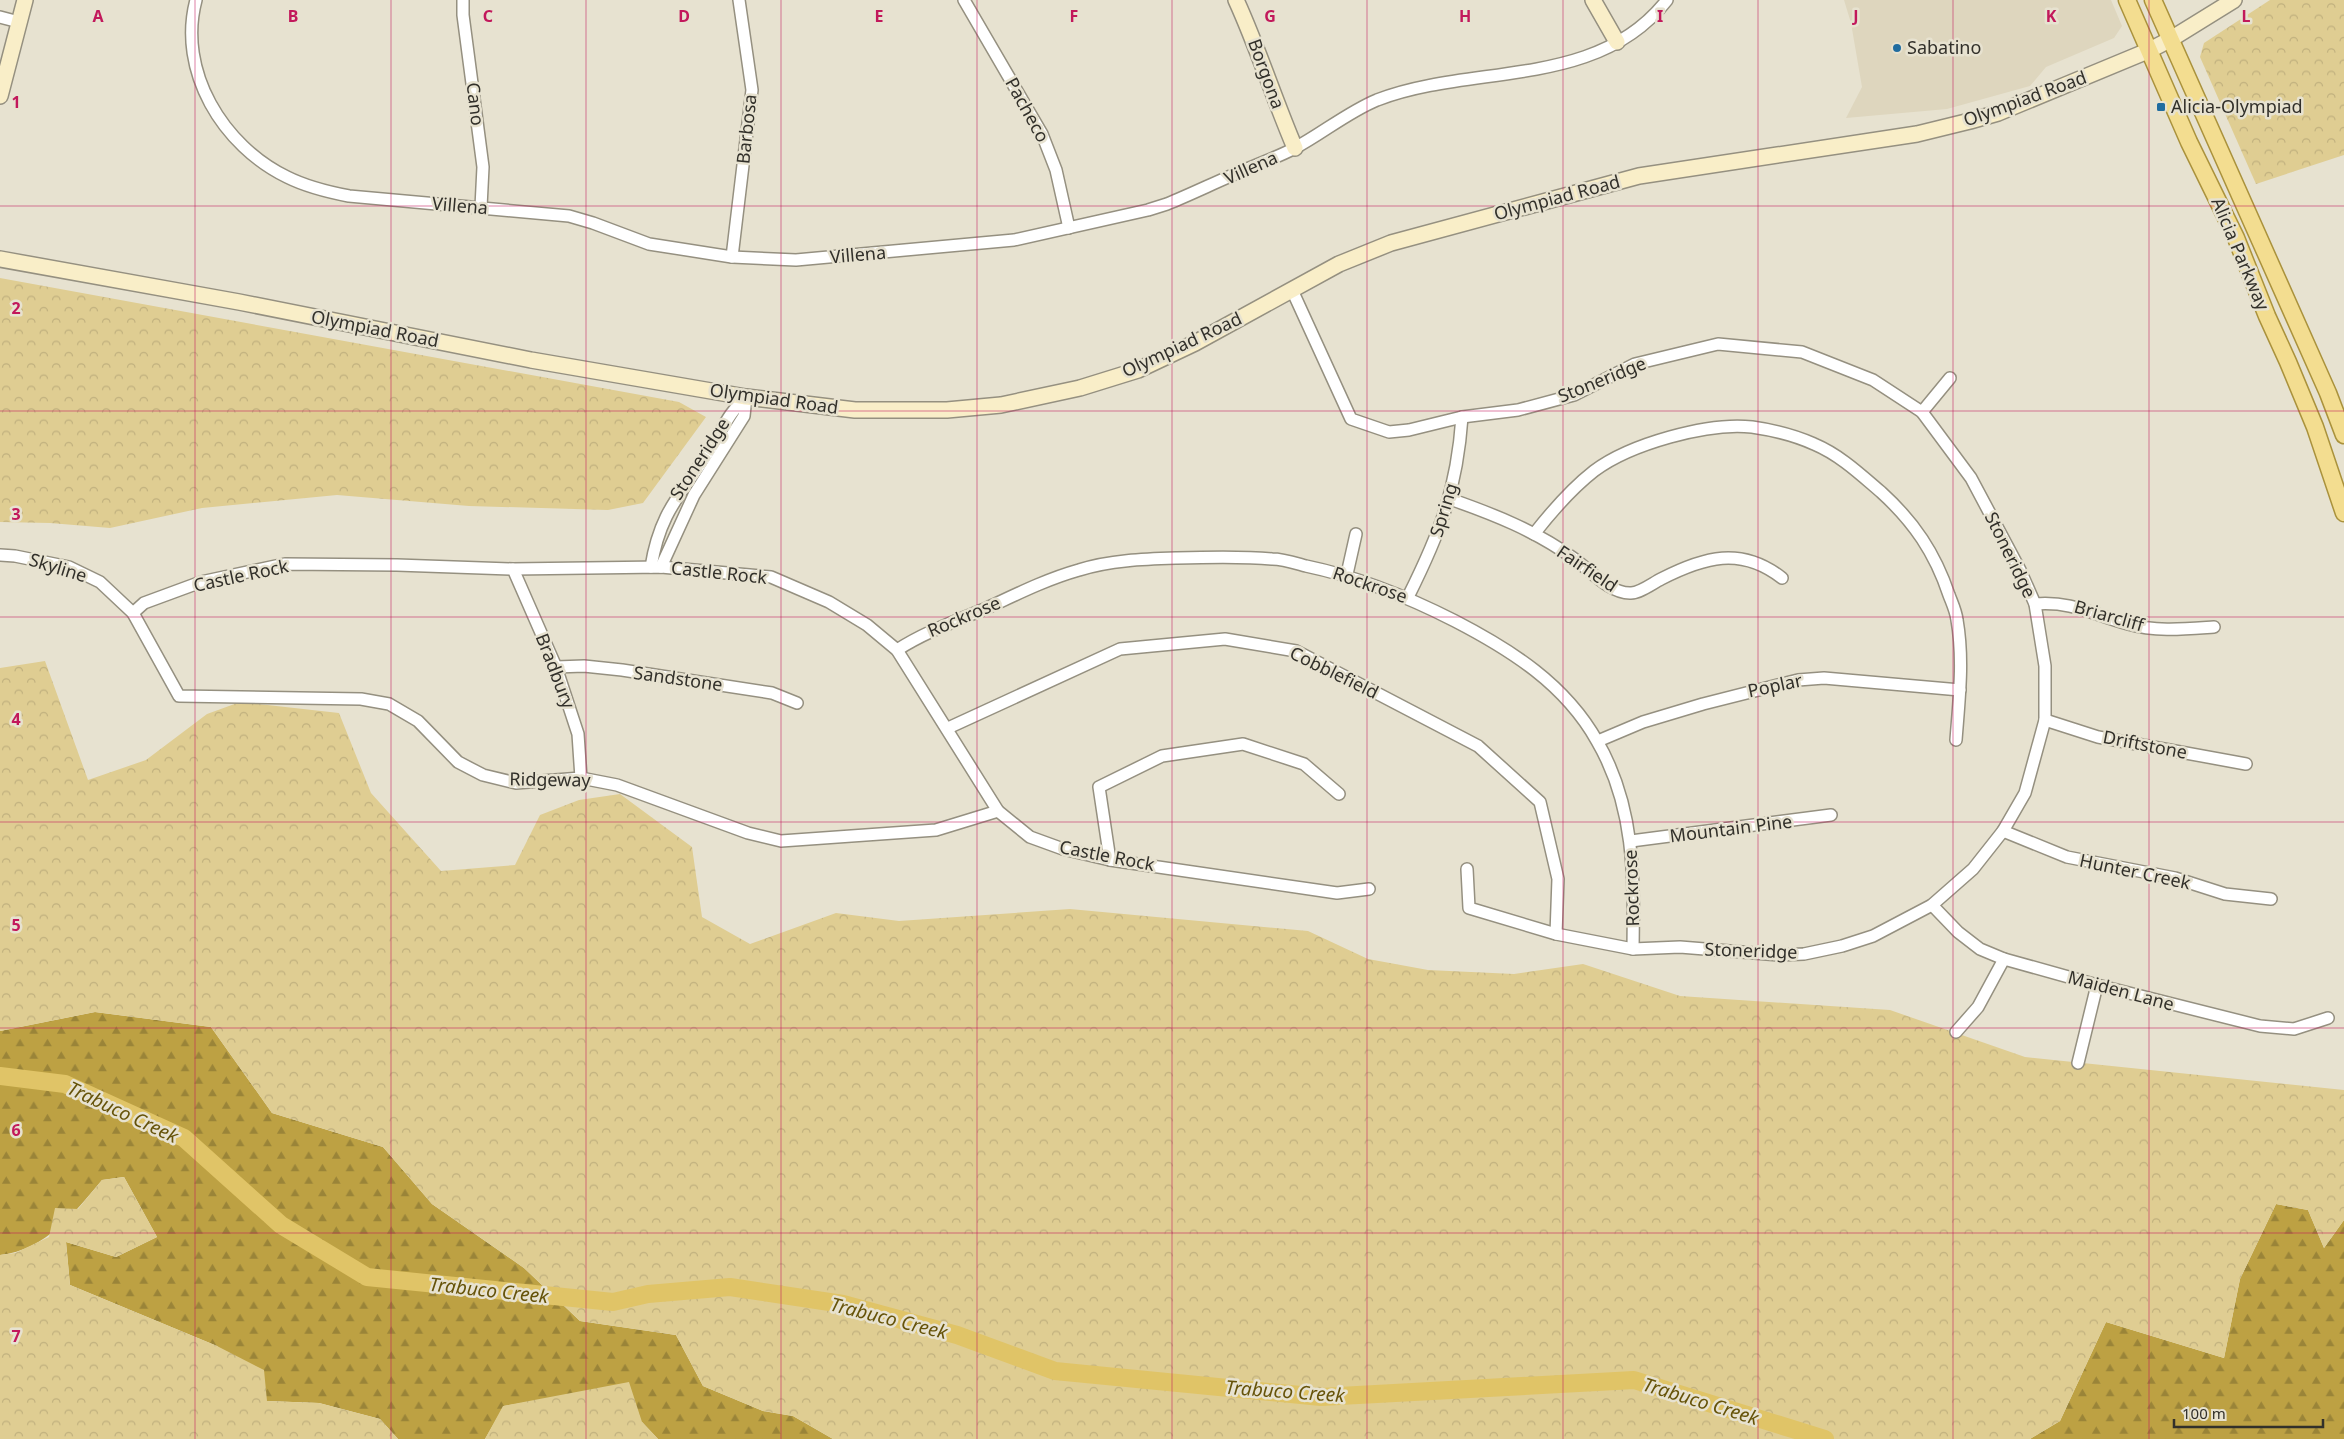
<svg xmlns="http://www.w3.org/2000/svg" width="2344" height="1439" font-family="'Noto Sans',sans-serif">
	<defs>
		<pattern id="forest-firs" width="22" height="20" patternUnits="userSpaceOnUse" patternTransform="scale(1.25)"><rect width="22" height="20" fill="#bda143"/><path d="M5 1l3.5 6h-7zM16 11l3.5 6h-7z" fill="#9a8438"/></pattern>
		<pattern id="park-crowns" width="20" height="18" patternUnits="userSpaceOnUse" patternTransform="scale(1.25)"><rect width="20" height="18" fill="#dfcd92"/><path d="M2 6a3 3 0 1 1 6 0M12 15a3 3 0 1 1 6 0" fill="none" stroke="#c0b07e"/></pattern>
	</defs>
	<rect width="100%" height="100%" fill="#e7e2d0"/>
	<polygon fill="#ded6be" points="1844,0 2111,0 2122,26 2114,38 2046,67 2030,86 1947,109 1846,118 1862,87 1851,23"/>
	<g fill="url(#forest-firs)">
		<path d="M95 1012 211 1027 272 1113 383 1147 432 1204 524 1268 580 1321 676 1335 703 1386 763 1411 793 1416 833 1439H658L642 1422 559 1397 504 1406 485 1439H398L380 1419 319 1403 266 1401 217 1346 70 1285 66 1242 116 1257 157 1237 124 1177 102 1180C74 1213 46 1250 0 1255V1031Z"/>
		<polygon points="2276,1204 2308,1210 2324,1248 2344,1220 2344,1439 2030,1439 2060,1421 2106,1322 2224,1358 2240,1279"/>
	</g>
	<g fill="url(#park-crowns)">
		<polygon points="2270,0 2344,0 2344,155 2256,184 2200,57 2204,43"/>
		<polygon points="0,278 679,402 706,417 643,503 608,510 469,506 337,495 202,508 110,528 50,523 0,522"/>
		<polygon points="45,661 88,780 146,760 207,714 240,702 339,713 371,793 441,871 515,865 540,815 579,800 620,794 692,847 702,917 750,944 836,913 899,921 1070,909 1308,931 1368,959 1428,970 1514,974 1583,964 1680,996 1890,1010 2025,1057 2344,1090 2344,1220 2324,1248 2308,1210 2276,1204 2240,1279 2224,1358 2106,1322 2060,1421 2030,1439 833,1439 793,1416 763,1411 703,1386 676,1335 580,1321 524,1268 432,1204 383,1147 272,1113 211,1027 95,1012 0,1031 0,668"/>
		<polygon points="124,1177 157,1237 116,1257 66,1242 70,1285 217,1346 264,1370 267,1401 319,1403 380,1419 398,1439 0,1439 0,1255 15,1253 49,1237 55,1208 78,1209 102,1180"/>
		<polygon points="629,1382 642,1422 658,1439 485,1439 503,1406"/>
	</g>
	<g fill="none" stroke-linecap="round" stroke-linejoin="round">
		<polyline stroke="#e0c467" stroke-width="18" points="0,1076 65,1084 184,1138 281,1225 367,1277 613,1302 648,1294 730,1287 843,1304 957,1335 1055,1371 1321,1397 1634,1380 1825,1439"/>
		<g stroke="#959080" stroke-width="14">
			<g id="street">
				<path d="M196 0C177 71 223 146 287 177 307 187 328 192 349 196L569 216 593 223 649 244 732 257 796 260 1014 240 1148 210 1167 204C1194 193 1220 180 1247 169 1263 162 1280 156 1295 148 1323 133 1348 112 1377 100 1473 63 1597 90 1667 0"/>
				<polyline points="463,0 463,15 483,167 481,207"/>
				<polyline points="964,0 1042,134 1056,170 1069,228"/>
				<polyline points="0,17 19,22"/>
				<polyline points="732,257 752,90 739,0"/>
				<polyline points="1292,290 1351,419 1389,432 1409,430 1462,417 1518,410 1574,395 1635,364 1718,344 1802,352 1873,380 1922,412 1971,478 2020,570 2035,604 2045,666 2045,720 2025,793 2003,831 1973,869 1932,905 1873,936 1842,946 1804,954 1779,955 1680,947 1633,949 1556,934 1469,908 1467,869"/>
				<polyline points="1922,412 1950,378"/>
				<path d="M1450 499C1493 514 1536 531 1573 558 1590 570 1610 594 1631 593 1640 593 1653 583 1661 579 1704 557 1741 546 1782 578"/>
				<path d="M1534 534C1552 511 1571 489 1594 471 1630 444 1708 422 1752 427 1773 430 1794 435 1814 444 1840 455 1860 474 1881 492 1914 522 1935 553 1949 595 1952 603 1956 611 1957 620 1964 660 1959 700 1956 740"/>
				<polyline points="0,555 15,556 69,567 100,582 133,613 179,696 361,699 389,704 418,721 458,762 483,775 516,783 581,778 617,785 748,833 781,841 936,830 998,811"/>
				<path d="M651 567C660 511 681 495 709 451 722 431 728 413 746 397"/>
				<polyline points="661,567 694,495 744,416 746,397"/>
				<polyline points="513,569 556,667 578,734 581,778"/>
				<polyline points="1347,574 1356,534"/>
				<path d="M1408 597C1440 533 1457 489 1462 417"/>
				<path d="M2035 604C2074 601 2093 615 2128 624 2156 632 2185 629 2214 627"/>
				<polyline points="133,613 144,603 201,582 285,564 397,565 513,569 661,567 771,577 829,602 867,625 897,650 998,811 1030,837 1063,849 1110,860 1337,893 1369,889"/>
				<path d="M897 650C925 632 956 621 987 608 1017 594 1047 579 1079 570 1110 560 1145 559 1177 558 1209 557 1241 556 1272 559 1283 559 1295 563 1306 566 1359 577 1406 596 1455 621 1511 650 1565 684 1597 741 1635 806 1634 876 1633 949"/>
				<polyline points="556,667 584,666 622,670 772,693 797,703"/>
				<polyline points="2045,720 2098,737 2246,764"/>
				<polyline points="948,728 1120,649 1225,639 1296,651 1478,746 1540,802 1558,879 1556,934"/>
				<polyline points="1598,741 1643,722 1703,704 1798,680 1824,678 1960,690"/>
				<polyline points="2003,831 2067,857 2175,878 2225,894 2271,899"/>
				<polyline points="1631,841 1831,815"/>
				<polyline points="1110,860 1099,787 1162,756 1243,744 1304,764 1339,794"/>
				<polyline points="1932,905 1958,932 1980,949 2004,959 2097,985 2260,1026 2294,1029 2328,1018"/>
				<polyline points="1956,1032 1978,1007 2004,959"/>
				<polyline points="2078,1063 2097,985"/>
			</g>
		</g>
		<g stroke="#959080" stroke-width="18">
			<g id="secondary">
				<path d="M1236 0C1258 48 1274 99 1295 148"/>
				<polyline points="1593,0 1617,42"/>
				<polyline points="0,96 25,0"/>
				<polyline points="0,259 239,302 531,360 746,397 855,410 947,410 1001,405 1080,388 1138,370 1195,343 1339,264 1391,243 1639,176 1917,134 1970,121 1998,113 2150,50 2171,39 2234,0"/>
			</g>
		</g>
		<g stroke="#aa923c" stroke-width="19">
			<g id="primary">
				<polyline points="2127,0 2189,142 2236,238 2267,316 2288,362 2315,427 2344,513"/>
				<polyline points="2153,0 2328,393 2344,435"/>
			</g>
		</g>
		<use href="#street" stroke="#fff" stroke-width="11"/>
		<use href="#secondary" stroke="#f9eec8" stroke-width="15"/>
		<use href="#primary" stroke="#f3dd90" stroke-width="16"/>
	</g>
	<path fill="none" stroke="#c2185b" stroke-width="1" stroke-opacity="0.55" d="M195 0V1439M391 0V1439M586 0V1439M781 0V1439M977 0V1439M1172 0V1439M1367 0V1439M1563 0V1439M1758 0V1439M1953 0V1439M2149 0V1439M0 206H2344M0 411H2344M0 617H2344M0 822H2344M0 1028H2344M0 1233H2344"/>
	<g fill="#206c9f" stroke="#e7e2d0" stroke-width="2">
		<circle cx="1897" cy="48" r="5"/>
		<rect x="2156" y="102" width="10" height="10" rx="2.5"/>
	</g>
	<g text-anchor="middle" stroke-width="5" stroke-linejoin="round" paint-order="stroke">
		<g font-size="18" fill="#32302a" stroke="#e7e2d0" text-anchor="start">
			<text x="1907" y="54">Sabatino</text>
			<text x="2171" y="113">Alicia-Olympiad</text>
		</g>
		<g font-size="18" fill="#32302a" stroke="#e7e2d0">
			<text transform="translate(1266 74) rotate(70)" y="6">Borgona</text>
			<text transform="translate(2025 99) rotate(-20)" y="6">Olympiad Road</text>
			<text transform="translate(475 104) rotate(83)" y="6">Cano</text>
			<text transform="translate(1027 110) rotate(61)" y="6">Pacheco</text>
			<text transform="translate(747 129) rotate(-84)" y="6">Barbosa</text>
			<text transform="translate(1251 168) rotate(-24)" y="6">Villena</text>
			<text transform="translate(1557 198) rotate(-15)" y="6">Olympiad Road</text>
			<text transform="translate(460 206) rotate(5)" y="6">Villena</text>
			<text transform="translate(2240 254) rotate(67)" y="6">Alicia Parkway</text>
			<text transform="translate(858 255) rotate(-5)" y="6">Villena</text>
			<text transform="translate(375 329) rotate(11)" y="6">Olympiad Road</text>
			<text transform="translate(1182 345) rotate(-25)" y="6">Olympiad Road</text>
			<text transform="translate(1602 380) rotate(-22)" y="6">Stoneridge</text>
			<text transform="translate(774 399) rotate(8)" y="6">Olympiad Road</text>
			<text transform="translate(700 459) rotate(-57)" y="6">Stoneridge</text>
			<text transform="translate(1444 510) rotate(-73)" y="6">Spring</text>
			<text transform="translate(2010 555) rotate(64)" y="6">Stoneridge</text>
			<text transform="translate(58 568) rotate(17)" y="6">Skyline</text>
			<text transform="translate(1587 569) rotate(34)" y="6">Fairfield</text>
			<text transform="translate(719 573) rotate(6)" y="6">Castle Rock</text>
			<text transform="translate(241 576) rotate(-12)" y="6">Castle Rock</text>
			<text transform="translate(1370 585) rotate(19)" y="6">Rockrose</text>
			<text transform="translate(2109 616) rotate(16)" y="6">Briarcliff</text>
			<text transform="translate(964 617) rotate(-23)" y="6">Rockrose</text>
			<text transform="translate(555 671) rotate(69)" y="6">Bradbury</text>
			<text transform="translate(1334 673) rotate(26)" y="6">Cobblefield</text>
			<text transform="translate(678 679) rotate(8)" y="6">Sandstone</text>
			<text transform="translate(1775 686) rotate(-12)" y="6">Poplar</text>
			<text transform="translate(2145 745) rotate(11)" y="6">Driftstone</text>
			<text transform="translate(550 780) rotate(1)" y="6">Ridgeway</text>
			<text transform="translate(1731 829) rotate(-7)" y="6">Mountain Pine</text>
			<text transform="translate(1107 856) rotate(11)" y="6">Castle Rock</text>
			<text transform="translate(2135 872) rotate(12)" y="6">Hunter Creek</text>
			<text transform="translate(1632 888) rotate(-92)" y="6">Rockrose</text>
			<text transform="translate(1751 951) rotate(2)" y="6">Stoneridge</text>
			<text transform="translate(2121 991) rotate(15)" y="6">Maiden Lane</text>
		</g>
		<g font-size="19" font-style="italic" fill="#665309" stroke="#e7e2d0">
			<text transform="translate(123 1112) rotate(25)" y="7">Trabuco Creek</text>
			<text transform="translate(489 1290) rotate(6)" y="7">Trabuco Creek</text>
			<text transform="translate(889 1318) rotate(14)" y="7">Trabuco Creek</text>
			<text transform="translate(1285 1391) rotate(4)" y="7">Trabuco Creek</text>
			<text transform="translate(1701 1401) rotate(17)" y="7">Trabuco Creek</text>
		</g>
	</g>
	<g font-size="16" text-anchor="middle" font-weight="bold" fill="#c2185b" stroke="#e7e2d0" stroke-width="5" stroke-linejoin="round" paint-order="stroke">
		<text x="98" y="22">A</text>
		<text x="293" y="22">B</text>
		<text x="488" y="22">C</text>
		<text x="684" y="22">D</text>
		<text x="879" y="22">E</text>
		<text x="1074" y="22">F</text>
		<text x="1270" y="22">G</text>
		<text x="1465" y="22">H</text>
		<text x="1660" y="22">I</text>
		<text x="1856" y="22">J</text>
		<text x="2051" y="22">K</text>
		<text x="2246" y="22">L</text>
		<text x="16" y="108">1</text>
		<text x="16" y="314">2</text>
		<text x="16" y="520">3</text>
		<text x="16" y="725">4</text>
		<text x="16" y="931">5</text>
		<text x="16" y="1136">6</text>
		<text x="16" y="1342">7</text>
	</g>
	<path d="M2174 1419v8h149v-8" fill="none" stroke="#32302a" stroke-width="2.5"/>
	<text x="2182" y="1419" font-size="15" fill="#32302a" stroke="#e7e2d0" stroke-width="4" paint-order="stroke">100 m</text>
</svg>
